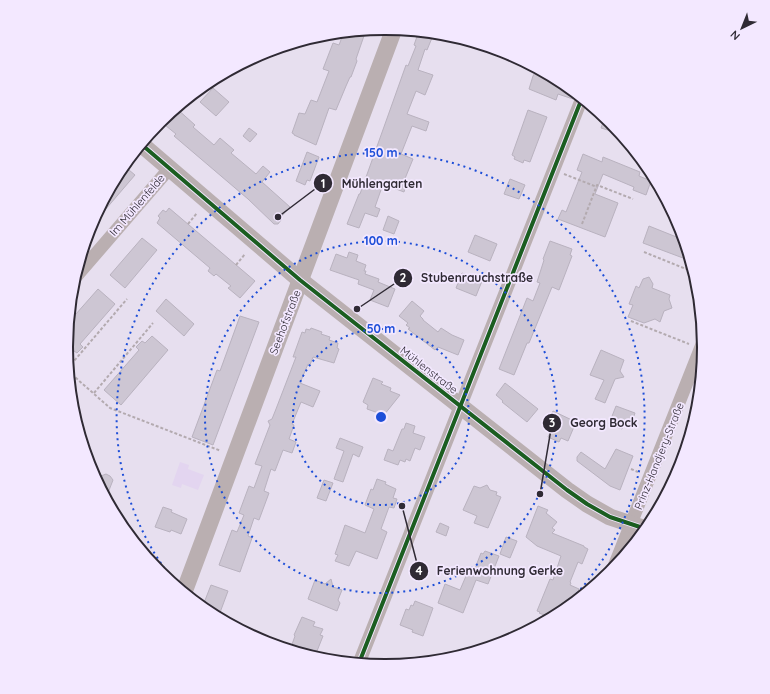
<svg xmlns="http://www.w3.org/2000/svg" width="770" height="694" font-family="Quicksand,sans-serif">
	<rect width="100%" height="100%" fill="#e7dfef"/>
	<polygon fill="#e3d5f0" points="180,462 189,465 188,469 204,475 198,490 182,484 181,488 172,485"/>
	<g fill="#cdc6d3" stroke="#b9b2bf">
		<polygon points="366,30 356,59 357,61 351,77 350,77 346,86 336,110 329,108 316,145 294,135 294,134 292,133 299,113 305,114 311,100 317,102 329,71 323,69 333,43 339,45 344,32"/>
		<polygon points="419,31 434,33 427,50 425,49 418,70 433,75 425,95 416,91 407,114 429,122 426,131 412,126 401,154 413,159 404,181 407,182 404,192 383,184 375,207 380,209 377,217 365,213 359,228 347,224 359,194 360,194 390,110 406,65 408,66 416,46 414,45"/>
		<polygon points="536,71 545,75 546,73 562,82 561,87 575,95 573,99 558,94 556,100 529,89 533,76"/>
		<polygon points="213,88 229,102 216,116 200,102"/>
		<polygon points="176,108 195,125 193,127 214,145 220,138 234,150 231,153 256,174 263,166 270,172 262,182 290,207 280,218 281,220 278,224 274,224 248,199 174,136 176,134 160,121"/>
		<polygon points="528,110 547,117 530,162 524,160 523,163 514,159 515,157 512,155"/>
		<polygon points="605,117 613,124 611,131 601,128"/>
		<polygon points="249,128 257,134 250,142 243,136"/>
		<polygon points="307,152 319,157 310,181 307,180 305,185 296,181"/>
		<polygon points="583,154 602,162 603,157 640,172 639,176 651,181 646,195 633,190 634,187 603,174 595,194 618,203 605,237 558,219 562,210 566,212 582,172 577,170"/>
		<polygon points="123,165 135,175 99,217 96,215"/>
		<polygon points="510,179 525,185 519,199 504,194"/>
		<polygon points="169,208 255,281 240,298 228,288 231,286 216,274 214,276 208,271 210,268 157,223 160,218 158,216 163,210 166,212"/>
		<polygon points="388,216 399,221 394,234 383,230"/>
		<polygon points="649,226 684,240 691,261 643,243"/>
		<polygon points="475,235 497,244 490,261 468,252"/>
		<polygon points="142,238 157,250 125,288 110,275"/>
		<polygon points="550,241 572,249 570,255 572,256 559,290 552,287 529,343 527,343 514,375 499,369 527,298 533,301 540,283 537,282 544,260 543,259"/>
		<polygon points="349,252 358,255 356,261 366,265 364,271 366,271 365,274 379,279 378,282 395,289 388,307 370,300 374,290 358,284 359,280 330,270 336,254 347,258"/>
		<polygon points="462,273 482,281 476,296 456,288"/>
		<polygon points="649,277 653,284 652,288 670,295 669,299 672,308 664,311 660,322 655,319 644,323 628,317 633,305 629,304 636,286 639,288 643,279"/>
		<polygon points="98,289 115,304 80,344 83,347 77,353 74,351 67,359 66,347 68,323"/>
		<polygon points="166,299 194,324 184,336 156,311"/>
		<polygon points="412,301 424,311 420,316 423,319 423,320 438,332 441,328 452,335 464,340 458,355 438,347 435,350 408,329 410,328 406,325 408,323 399,316"/>
		<polygon points="240,316 259,322 213,445 192,437 217,370 220,371"/>
		<polygon points="311,328 322,332 321,334 330,337 329,340 338,343 337,348 339,349 334,363 313,357 310,365 308,364 300,383 320,391 313,407 301,402 292,424 294,425 289,439 296,442 292,453 283,450 275,471 271,469 264,491 269,493 259,520 254,518 248,536 252,538 240,572 219,565 232,530 237,532 244,515 239,513 249,486 254,488 262,466 255,464 270,425 268,421 272,419 276,409 296,357 293,357 302,332 305,333 306,329 310,330"/>
		<polygon points="152,336 168,350 121,405 104,390 139,350 136,347 142,341 145,343"/>
		<polygon points="601,350 624,360 620,371 624,377 615,379 605,403 595,399 604,380 590,375"/>
		<polygon points="373,378 383,382 381,384 391,388 390,391 400,395 384,415 367,409 368,405 363,402"/>
		<polygon points="505,383 538,409 527,422 502,402 503,401 496,395"/>
		<polygon points="616,406 635,413 630,427 624,424 622,429 609,424"/>
		<polygon points="553,411 576,422 568,441 561,438 559,442 548,437 555,423 549,421"/>
		<polygon points="406,423 415,426 413,433 425,437 420,450 415,448 410,461 406,459 405,462 400,460 398,465 384,460 388,449 393,451 402,429 404,429"/>
		<polygon points="340,438 363,447 359,457 353,454 343,482 334,479 344,451 336,448"/>
		<polygon points="616,449 633,456 620,490 610,486 577,461 577,457 581,452 605,469"/>
		<polygon points="106,474 110,476 113,480 106,498 98,484 101,476"/>
		<polygon points="377,479 386,482 385,484 396,489 393,498 397,499 394,508 389,507 381,529 387,532 377,559 356,551 349,566 335,561 338,555 335,554 345,525 365,533 374,509 365,505 371,489 373,490"/>
		<polygon points="324,480 333,483 326,501 317,498"/>
		<polygon points="487,485 490,490 497,492 496,495 501,497 488,528 474,523 477,516 463,510 474,486 480,488"/>
		<polygon points="538,506 548,510 546,513 557,522 552,528 555,530 552,533 584,546 584,547 588,549 582,564 578,562 570,582 571,583 570,585 579,589 578,590 582,591 579,598 562,612 552,618 539,613 540,612 537,611 550,579 553,580 561,556 537,546 526,537"/>
		<polygon points="163,507 172,510 171,512 187,519 181,534 171,530 170,532 155,527"/>
		<polygon points="440,523 449,527 446,536 436,532"/>
		<polygon points="506,537 517,541 510,558 500,554"/>
		<polygon points="485,551 499,556 488,584 476,580 463,613 438,603 445,584 460,590 469,569 474,571 481,553 483,554"/>
		<polygon points="331,579 333,587 342,590 338,600 340,603 337,611 308,599 315,580 325,584"/>
		<polygon points="211,585 228,591 218,618 202,608"/>
		<polygon points="415,601 433,608 423,636 412,632 413,630 400,625 406,609 409,610 411,605 413,606"/>
		<polygon points="302,617 315,622 313,626 323,629 320,635 323,636 317,651 314,650 312,656 290,650 295,636 294,635"/>
	</g>
	<g fill="none" stroke-linecap="round" stroke-linejoin="round">
		<g stroke="#b3aaaf" stroke-width="2" stroke-dasharray="3 2" stroke-linecap="butt">
			<polyline points="564,174 597,187"/>
			<polyline points="188,224 197,213"/>
			<polyline points="582,224 597,185 633,199"/>
			<polyline points="644,252 686,269 688,265 693,267"/>
			<polyline points="236,265 245,254"/>
			<polyline points="631,321 689,344"/>
			<polyline points="68,368 127,299"/>
			<polyline points="68,371 110,408 221,451"/>
			<polyline points="94,393 153,323"/>
			<polyline points="631,469 638,472"/>
		</g>
		<g stroke="#baafb1" stroke-width="13">
			<polyline points="74,279 169,169"/>
			<polyline points="613,569 703,342"/>
			<polyline points="359,663 582,98"/>
		</g>
		<g stroke="#baafb1" stroke-width="17">
			<polyline points="141,144 300,280 567,490 587,504 610,517 646,529"/>
			<polyline points="184,592 394,29"/>
		</g>
		<g stroke="#f3e8ff" stroke-width="6">
			<g id="cycleway">
				<polyline points="141,144 300,280 567,490 587,504 610,517 646,529"/>
				<polyline points="359,663 582,98"/>
			</g>
		</g>
		<use href="#cycleway" stroke="#1b5e20" stroke-width="4"/>
	</g>
	<g fill="none" stroke="#1d4ed8" stroke-width="2" stroke-dasharray="2 4">
		<circle cx="381" cy="417" r="88"/>
		<circle cx="381" cy="417" r="176"/>
		<path d="M183 592A264 264 0 1 1 554 616"/>
	</g>
	<g text-anchor="middle" stroke-width="3.5" stroke-linejoin="round" paint-order="stroke">
		<g font-size="11" fill="#2f2a34" stroke="#f3e8ff">
			<text transform="translate(137 205) rotate(-49)" y="4">Im Mühlenfelde</text>
			<text transform="translate(285 322) rotate(-69)" y="4">Seehofstraße</text>
			<text transform="translate(429 370) rotate(38)" y="4">Mühlenstraße</text>
			<text transform="translate(659 456) rotate(-68)" y="4">Prinz-Handjery-Straße</text>
		</g>
	</g>
	<path d="M0 0H770V694H0ZM73 347a312 312 0 1 1 624 0a312 312 0 1 1-624 0Z" fill="#f3e8ff" fill-rule="evenodd"/>
	<path fill="none" stroke="#2f2a34" stroke-width="2" d="M73 347a312 312 0 1 1 624 0a312 312 0 1 1-624 0Z"/>
	<circle cx="381" cy="417" r="6" fill="#1d4ed8" stroke="#f3e8ff" stroke-width="2"/>
	<g font-size="12" text-anchor="middle" font-weight="bold" fill="#1d4ed8" stroke="#f3e8ff" stroke-width="3.5" stroke-linejoin="round" paint-order="stroke">
		<text x="381" y="157">150 m</text>
		<text x="381" y="245">100 m</text>
		<text x="381" y="333">50 m</text>
	</g>
	<path fill="none" stroke="#2f2a34" stroke-width="1.5" d="M278 217L323 183M357 309L403 278M540 494L552 423M402 506L419 571"/>
	<g fill="#2f2a34" stroke="#f3e8ff" stroke-width="1.5">
		<circle cx="278" cy="217" r="4"/>
		<circle cx="357" cy="309" r="4"/>
		<circle cx="540" cy="494" r="4"/>
		<circle cx="402" cy="506" r="4"/>
		<circle cx="323" cy="183" r="10"/>
		<circle cx="403" cy="278" r="10"/>
		<circle cx="552" cy="423" r="10"/>
		<circle cx="419" cy="571" r="10"/>
	</g>
	<g font-size="12" text-anchor="middle" font-weight="bold" fill="#fff">
		<text x="323" y="188">1</text>
		<text x="403" y="282">2</text>
		<text x="552" y="427">3</text>
		<text x="419" y="575">4</text>
	</g>
	<g font-size="12" text-anchor="middle" font-weight="bold" fill="#2f2a34" stroke="#f3e8ff" stroke-width="3.5" stroke-linejoin="round" paint-order="stroke">
		<text x="382" y="188">Mühlengarten</text>
		<text x="477" y="282">Stubenrauchstraße</text>
		<text x="604" y="427">Georg Bock</text>
		<text x="500" y="575">Ferienwohnung Gerke</text>
	</g>
	<g transform="translate(742 28) rotate(223)" stroke="#f3e8ff" stroke-width="3" paint-order="stroke">
	<path d="M0-3L7 15L0 10L-7 15Z" fill="#2f2a34"/>
	<text y="-6" font-size="11" font-weight="bold" text-anchor="middle" fill="#2f2a34">N</text>
	</g>
</svg>
